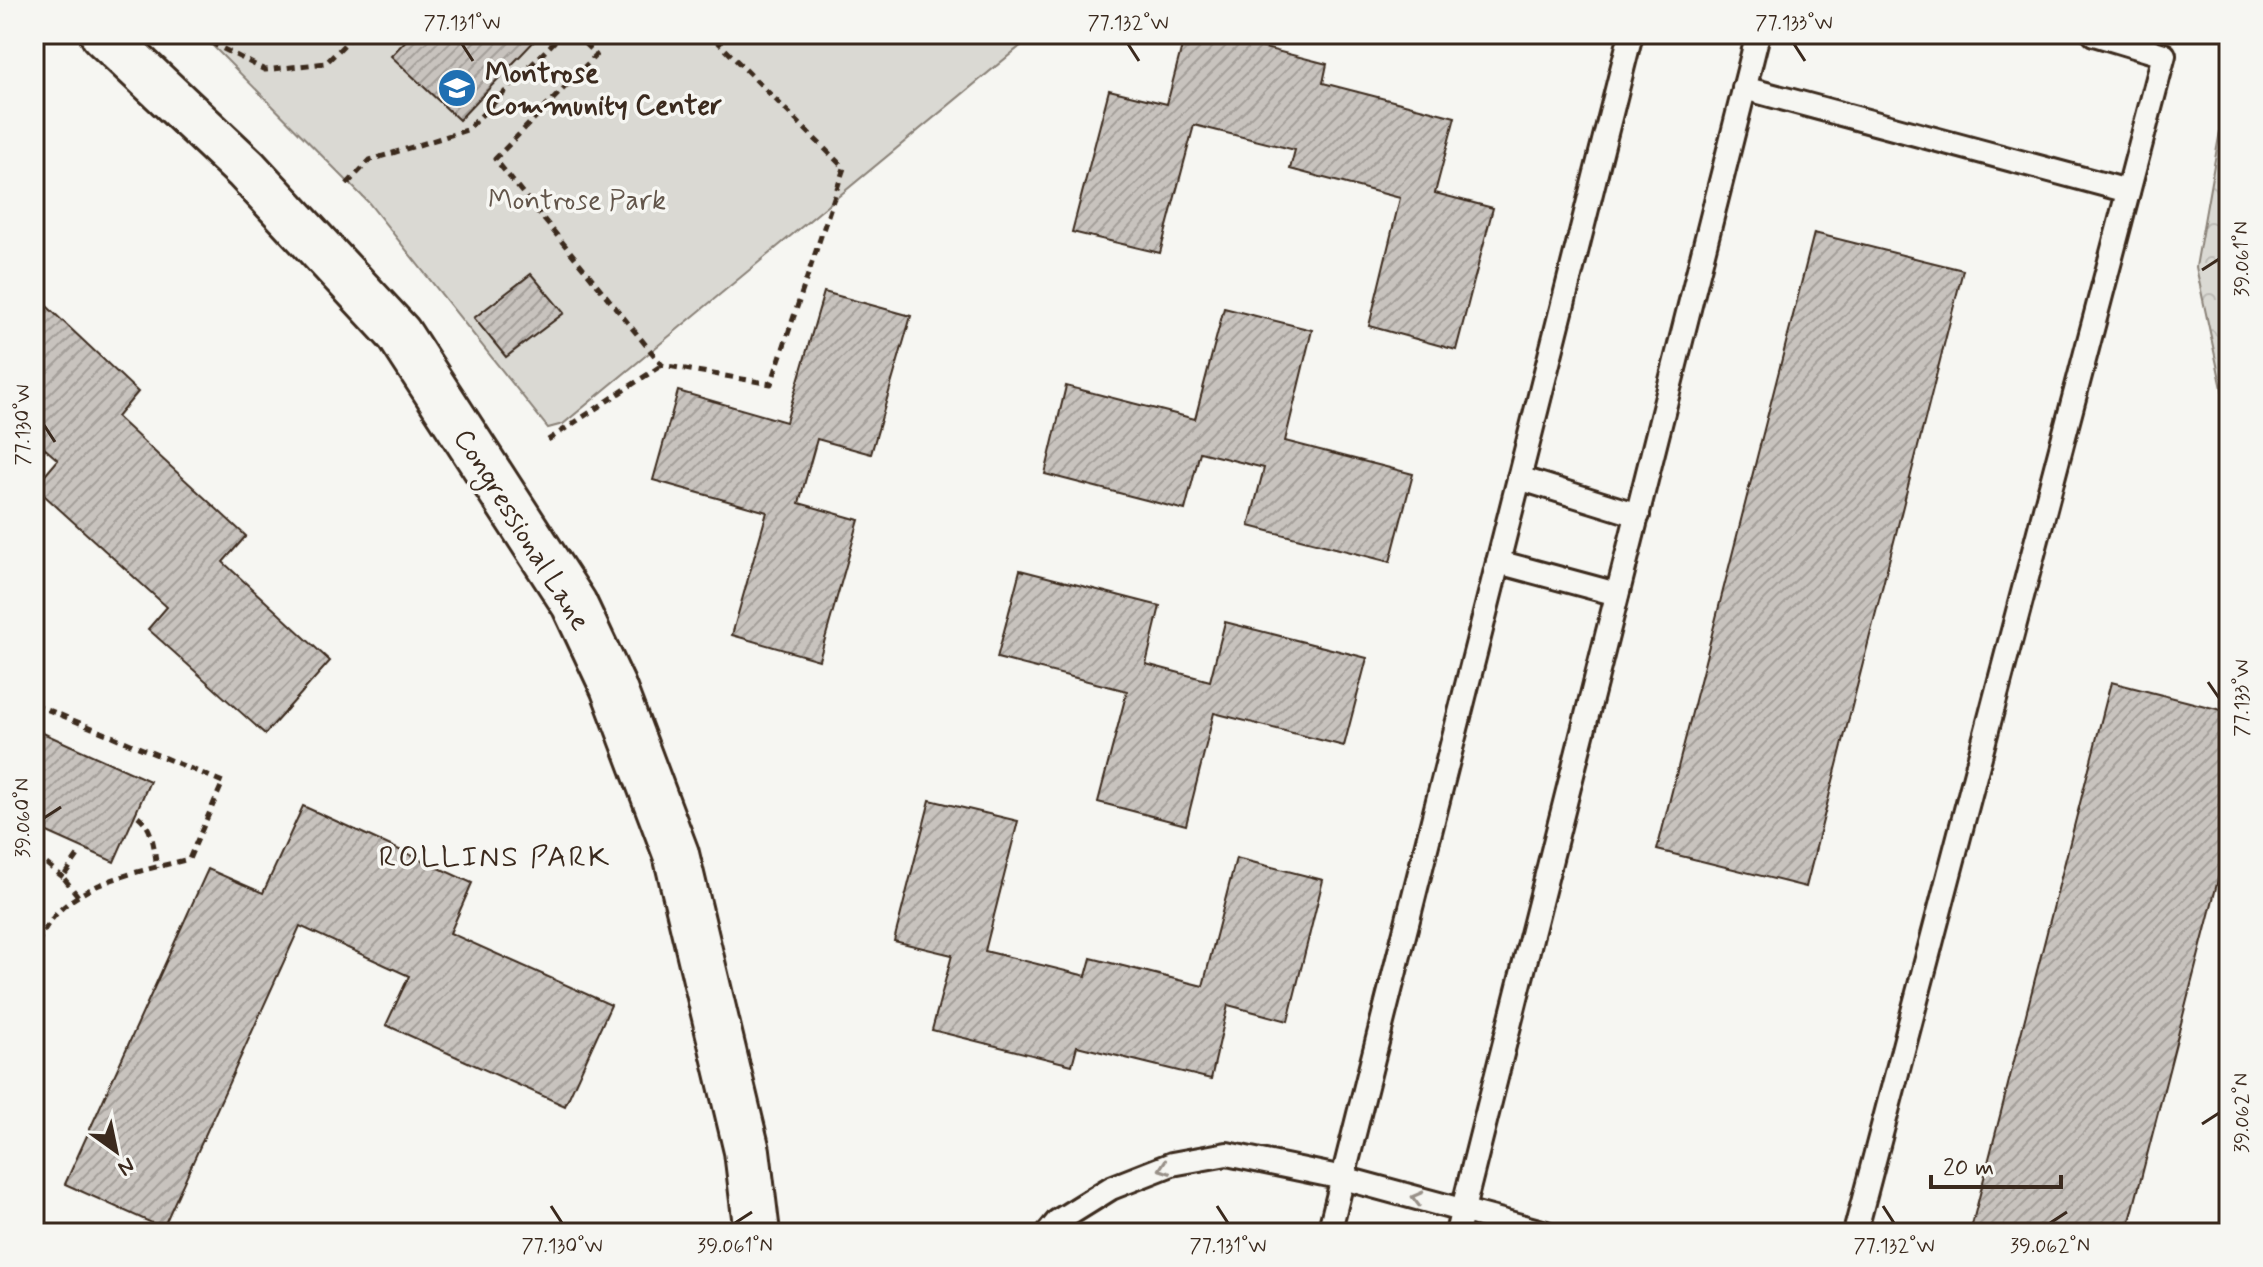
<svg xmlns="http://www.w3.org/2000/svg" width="2263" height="1267" font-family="Mynerve,sans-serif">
	<defs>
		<pattern id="forest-crowns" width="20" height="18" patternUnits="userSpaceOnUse" patternTransform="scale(2)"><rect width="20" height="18" fill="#dad9d3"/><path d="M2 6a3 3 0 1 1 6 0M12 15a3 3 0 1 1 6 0" fill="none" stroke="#bcbab5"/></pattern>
		<pattern id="building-hatch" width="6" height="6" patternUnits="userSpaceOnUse" patternTransform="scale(2)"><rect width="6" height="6" fill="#c8c3be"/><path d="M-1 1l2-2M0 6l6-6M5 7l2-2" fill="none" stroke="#a49f9a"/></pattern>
	</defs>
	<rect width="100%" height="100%" fill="#f6f6f2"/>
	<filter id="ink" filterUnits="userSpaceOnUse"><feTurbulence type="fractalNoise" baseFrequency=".0125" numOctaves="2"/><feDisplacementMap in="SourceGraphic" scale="16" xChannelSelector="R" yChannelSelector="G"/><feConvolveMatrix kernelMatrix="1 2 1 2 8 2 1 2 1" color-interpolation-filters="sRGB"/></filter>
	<g filter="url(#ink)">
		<polygon fill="url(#forest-crowns)" stroke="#8a8278" stroke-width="2" points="2229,80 2229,421 2196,267"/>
		<polygon fill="#dad9d3" stroke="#8a8278" stroke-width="2" points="201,34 1035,34 563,424 548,428 368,202"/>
		<g fill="url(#building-hatch)" stroke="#3b2a1e" stroke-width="2">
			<polygon points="412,34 541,34 459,120 391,56"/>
			<polygon points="1185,34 1210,34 1327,64 1323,83 1455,117 1435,193 1493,208 1456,350 1369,326 1400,198 1290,169 1295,150 1194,125 1160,253 1072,232 1109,90 1167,104"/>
			<polygon points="1814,233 1963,270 1806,887 1657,850"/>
			<polygon points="531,274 564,313 506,357 474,318"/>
			<polygon points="824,292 911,316 871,454 817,439 799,503 859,520 819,660 732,635 767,512 653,480 678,391 786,422"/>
			<polygon points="34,294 138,392 117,417 246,536 223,562 330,661 265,734 148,629 167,607 35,487 58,460 34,439"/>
			<polygon points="1224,308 1312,330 1285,441 1413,474 1390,562 1249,526 1264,468 1200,452 1185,510 1045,474 1066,386 1195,419"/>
			<polygon points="1020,570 1160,606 1146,664 1210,681 1225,622 1367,658 1344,746 1214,713 1186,825 1098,802 1127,691 997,658"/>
			<polygon points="2111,682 2229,712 2229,837 2127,1233 1970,1233"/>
			<polygon points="34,729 150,781 114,862 34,826"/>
			<polygon points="930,800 1018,821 985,951 1086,976 1091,958 1203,986 1236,858 1323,880 1288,1021 1228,1005 1211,1079 1077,1046 1072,1065 932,1030 952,955 894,941"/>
			<polygon points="303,806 472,883 450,933 611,1005 565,1106 386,1025 409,976 300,926 163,1228 65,1184 208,869 263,893"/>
		</g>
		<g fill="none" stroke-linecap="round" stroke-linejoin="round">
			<g stroke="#3b2a1e" stroke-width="28">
				<g id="service">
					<polyline points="1744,88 2128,191"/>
					<polyline points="1519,478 1638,515"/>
					<polyline points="1498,562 1617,594"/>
					<polyline points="1048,1233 1058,1221 1111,1188 1172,1164 1227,1154 1343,1178 1546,1233"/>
					<polyline points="1329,1233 1631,34"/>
					<polyline points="1457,1233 1758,34"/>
					<polyline points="1855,1233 2164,55 2094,34"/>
				</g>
			</g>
			<g stroke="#3b2a1e" stroke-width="50">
				<polyline id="tertiary" points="103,34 246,169 399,334 574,604 613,687 676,854 747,1151 757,1233"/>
			</g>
			<g stroke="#3b2a1e" stroke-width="5" stroke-dasharray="8 6" stroke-linecap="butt">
				<polyline points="575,34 596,55 495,159 662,365 771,384 844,168 710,34"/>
				<polyline points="198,36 265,70 326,63 355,34"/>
				<polyline points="347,184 370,160 467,130 562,34"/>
				<polyline points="548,440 662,365"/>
				<path d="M34 704 223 782 189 859C143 871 78 881 49 923 43 931 39 941 34 950"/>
				<path d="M138 816C154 829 154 849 157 868"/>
				<polyline points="34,858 44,862 63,877"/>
				<polyline points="78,896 63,877 79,854"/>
			</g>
			<use href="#service" stroke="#f6f6f2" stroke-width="22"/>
			<use href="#tertiary" stroke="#f6f6f2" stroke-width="44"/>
		</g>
		<defs><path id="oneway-chevron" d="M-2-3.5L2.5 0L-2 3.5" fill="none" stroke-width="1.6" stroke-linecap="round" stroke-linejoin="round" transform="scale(2)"/></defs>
		<g stroke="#989088">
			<use href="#oneway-chevron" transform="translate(1164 1168) rotate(161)"/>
			<use href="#oneway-chevron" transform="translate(1417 1198) rotate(-165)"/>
		</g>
	</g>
	<path fill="none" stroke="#3b2a1e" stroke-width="3" d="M462 44 473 61M1128 44 1139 61M1794 44 1805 61M2202 270 2219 259M44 425 55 442M2208 682 2219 698M44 818 61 807M2202 1124 2219 1113M551 1206 562 1223M1217 1206 1228 1223M1883 1206 1894 1223M735 1223 752 1212M2050 1223 2067 1212"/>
	<defs>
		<g id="school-disc" transform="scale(2)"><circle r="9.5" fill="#1f6fb2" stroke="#f6f6f2"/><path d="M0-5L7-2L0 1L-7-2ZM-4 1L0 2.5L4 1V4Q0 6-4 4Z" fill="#fff"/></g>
	</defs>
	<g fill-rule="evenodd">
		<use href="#school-disc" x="457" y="88"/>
	</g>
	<g text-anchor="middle" stroke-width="7" stroke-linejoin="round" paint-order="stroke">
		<g font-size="28" font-weight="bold" fill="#3b2a1e" stroke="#f6f6f2" text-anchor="start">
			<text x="485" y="82">Montrose<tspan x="485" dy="32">Community Center</tspan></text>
		</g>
		<g font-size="28" fill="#63564b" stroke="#f6f6f2">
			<text x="577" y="209">Montrose Park</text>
		</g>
		<g font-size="28" fill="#3b2a1e" stroke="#f6f6f2">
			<text transform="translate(523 529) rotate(58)" y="10">Congressional Lane</text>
		</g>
		<g font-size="30" letter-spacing="2" fill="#3b2a1e" stroke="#f6f6f2">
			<text x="495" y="866">ROLLINS PARK</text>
		</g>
	</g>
	<rect width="2263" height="1267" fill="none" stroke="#f6f6f2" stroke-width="88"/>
	<g transform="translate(116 1151) rotate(147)" stroke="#f6f6f2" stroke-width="6" paint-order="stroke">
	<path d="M0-6L14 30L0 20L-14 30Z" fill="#3b2a1e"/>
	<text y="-12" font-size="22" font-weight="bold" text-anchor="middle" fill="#3b2a1e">N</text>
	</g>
	<path d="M1931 1175v12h130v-12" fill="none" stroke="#3b2a1e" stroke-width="4"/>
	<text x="1943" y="1175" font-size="24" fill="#3b2a1e" stroke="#f6f6f2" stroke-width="6" paint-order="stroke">20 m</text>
	<rect x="44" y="44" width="2175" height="1179" fill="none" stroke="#3b2a1e" stroke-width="3"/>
	<g font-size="20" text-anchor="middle" fill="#3b2a1e">
		<text x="462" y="29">77.131°W</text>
		<text x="1128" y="29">77.132°W</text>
		<text x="1794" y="29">77.133°W</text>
		<text transform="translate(2241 259) rotate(-90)" y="7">39.061°N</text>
		<text transform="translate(22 425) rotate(-90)" y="7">77.130°W</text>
		<text transform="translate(2241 698) rotate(-90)" y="7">77.133°W</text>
		<text transform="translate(22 818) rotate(-90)" y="7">39.060°N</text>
		<text transform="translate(2241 1113) rotate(-90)" y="7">39.062°N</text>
		<text x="562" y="1252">77.130°W</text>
		<text x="735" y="1252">39.061°N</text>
		<text x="1228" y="1252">77.131°W</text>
		<text x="1894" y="1252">77.132°W</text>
		<text x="2050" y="1252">39.062°N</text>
	</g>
</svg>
